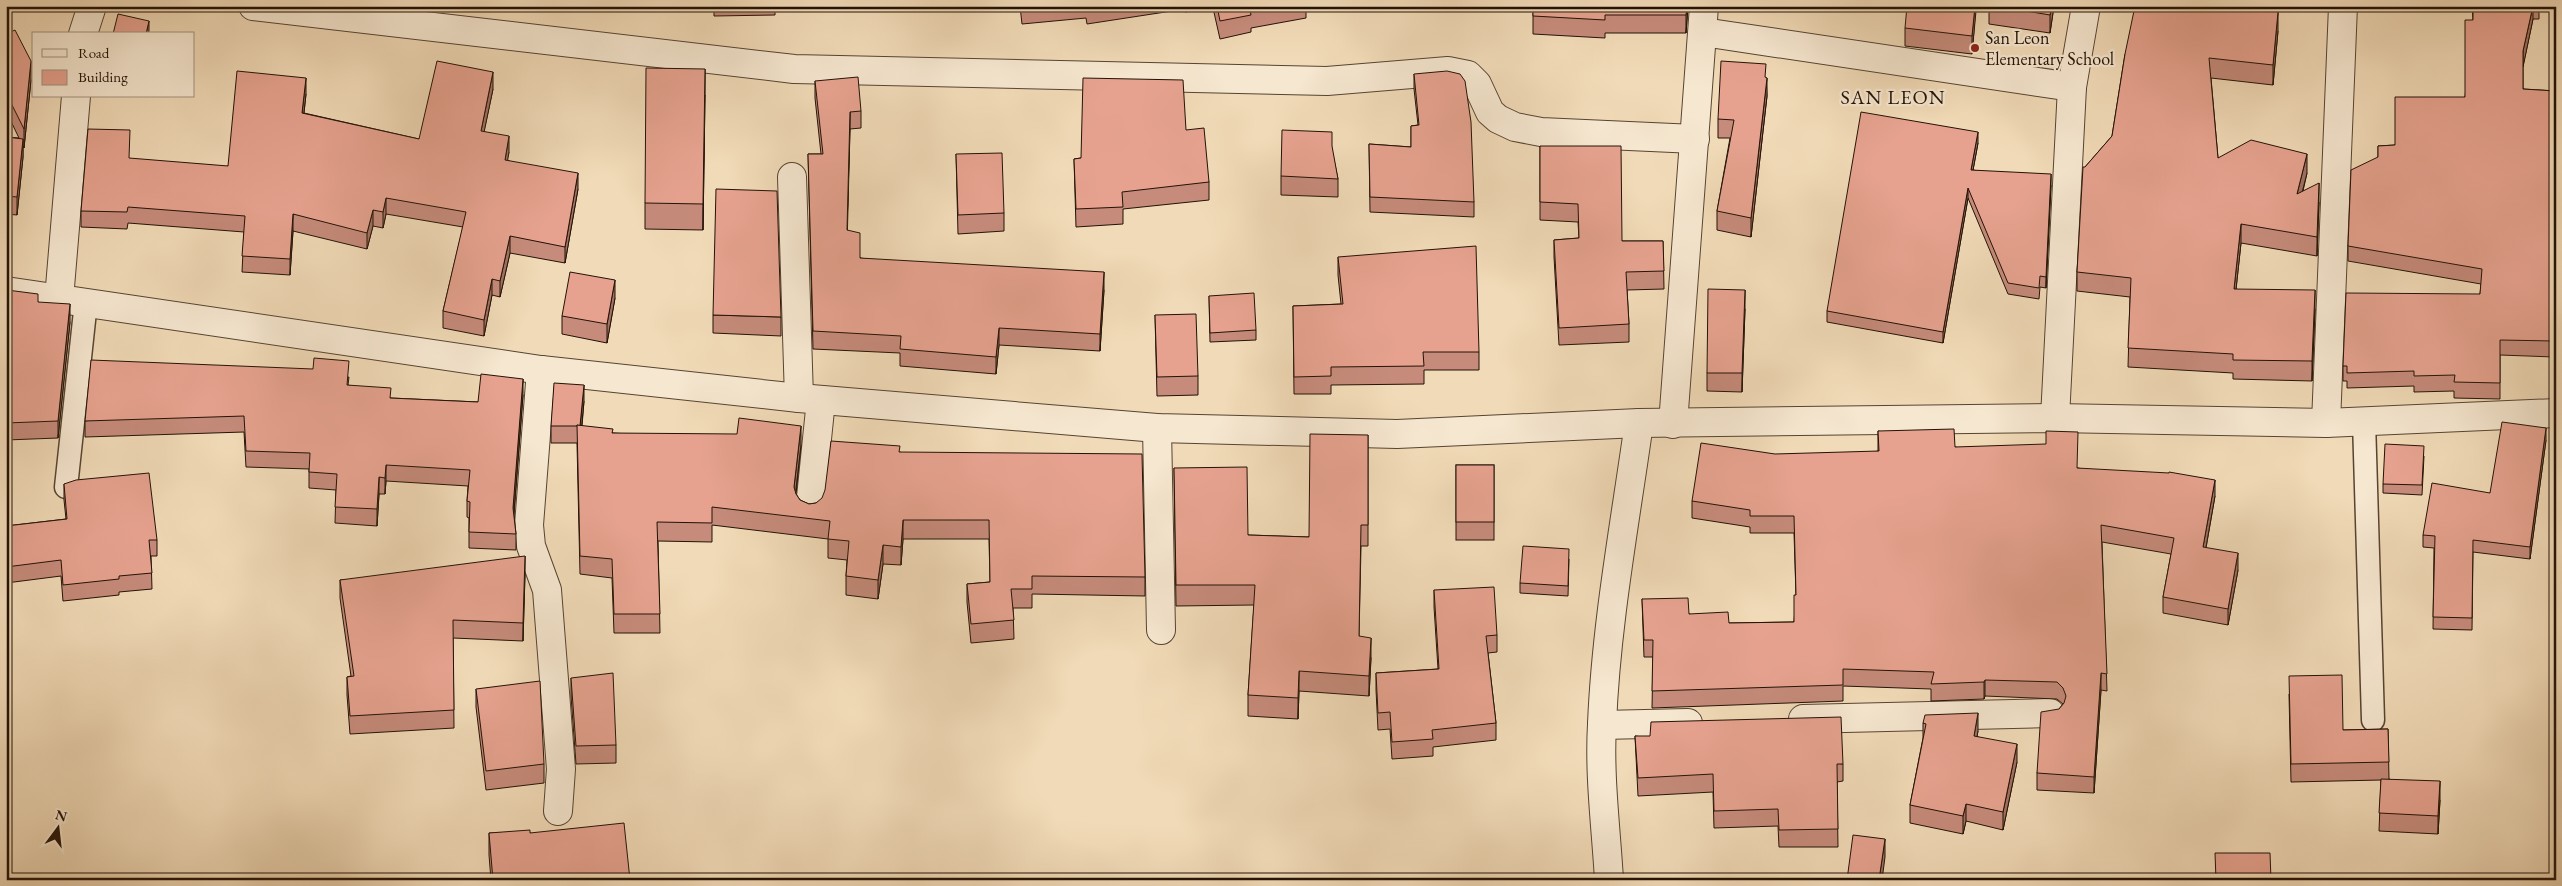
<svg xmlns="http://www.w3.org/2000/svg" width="2562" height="886" font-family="'EB Garamond',serif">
	<rect width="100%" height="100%" fill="#f1dab7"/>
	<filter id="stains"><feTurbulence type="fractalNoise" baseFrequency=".004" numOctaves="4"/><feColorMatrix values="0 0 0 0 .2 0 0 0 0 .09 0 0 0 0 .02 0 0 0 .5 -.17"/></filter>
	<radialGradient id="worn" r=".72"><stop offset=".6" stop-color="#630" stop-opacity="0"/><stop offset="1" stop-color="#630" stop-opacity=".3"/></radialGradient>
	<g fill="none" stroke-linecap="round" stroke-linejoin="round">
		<g stroke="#564432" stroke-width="25">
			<g id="lane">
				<polyline points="2364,421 2373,720"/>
				<polyline points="66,487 86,302"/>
			</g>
		</g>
		<g stroke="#564432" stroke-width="30">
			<g id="street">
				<polyline points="253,6 794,69 1327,81 1448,71 1468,75 1477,84 1490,112 1498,119 1515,127 1541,132 1695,139"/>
				<polyline points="1703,32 2072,87"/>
				<polyline points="83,34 92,6"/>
				<polyline points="792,177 799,398"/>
				<polyline points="6,291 541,370 799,398 1157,428 1397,434 1639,423 2055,418 2326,423 2556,413"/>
				<polyline points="59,299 76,96"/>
				<polyline points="541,370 529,525 531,546 547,590 561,769 558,811"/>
				<polyline points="2055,418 2072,87 2086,6"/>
				<polyline points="2326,423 2343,6"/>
				<polyline points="1673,424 1704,6"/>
				<polyline points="1157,428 1161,630"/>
				<polyline points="810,507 821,400"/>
				<polyline points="1803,719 2050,713"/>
				<polyline points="1602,725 1688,723"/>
				<path d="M1609 880C1606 828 1599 776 1602 724 1606 624 1625 523 1639 423"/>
			</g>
		</g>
		<use href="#lane" stroke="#f6e7d0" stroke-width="22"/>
		<use href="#street" stroke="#f6e7d0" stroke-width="28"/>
	</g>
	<g fill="#c68b7b" stroke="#231206">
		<polygon points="714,6 775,6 775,15 714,16"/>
		<polygon points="1020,6 1306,6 1306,18 1251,28 1251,32 1220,39 1213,8 1185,12 1185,9 1087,24 1086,18 1022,24"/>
		<polygon points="1533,6 1688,6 1686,33 1605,33 1605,38 1533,34"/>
		<polygon points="1976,6 1972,54 1905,46 1905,28"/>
		<polygon points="1989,6 2054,6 2050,33 1989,24"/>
		<polygon points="2472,6 2539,6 2539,19 2533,19 2523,66 2523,89 2556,91 2556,314 2554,314 2554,357 2500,355 2500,399 2454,398 2454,391 2414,392 2414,386 2347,388 2347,381 2343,381 2343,366 2480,294 2481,284 2348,261 2348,246 2378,157 2378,146 2395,145 2465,97 2473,20"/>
		<polygon points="2278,31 2273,85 2211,78 2218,158 2307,173 2303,191 2319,202 2317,256 2241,243 2236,289 2315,309 2312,381 2233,379 2233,373 2128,367 2130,297 2077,291 2077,272 2085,167 2112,136 2125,54"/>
		<polygon points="6,34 31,80 24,148 23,146 23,157 17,215 6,214 6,137 19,138 6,111"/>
		<polygon points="1414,74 1474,202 1474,217 1370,212 1369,144 1411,147 1411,126 1418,125 1414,89"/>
		<polygon points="1766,77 1767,96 1751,237 1717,230 1717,211 1730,138 1718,138 1718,119"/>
		<polygon points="815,81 861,111 861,128 850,129 847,230 860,258 1104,290 1100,351 999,345 996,374 900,366 900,353 813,349 808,154 821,154 815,98"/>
		<polygon points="493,89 484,131 509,152 507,160 578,189 565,263 510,253 500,297 492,295 484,336 443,328 443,311 463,227 386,214 383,228 373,226 367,249 293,231 290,275 242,272 244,232 128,223 127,229 81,227 81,211 228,166 306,94 304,113 419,139"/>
		<polygon points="705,95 703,230 645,229 645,203"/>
		<polygon points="1186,130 1209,182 1209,200 1123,209 1123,224 1076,227 1074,159 1081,158"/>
		<polygon points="1978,143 1973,170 2051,185 2046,288 2040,287 2039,299 2008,294 1968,198 1943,343 1827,322 1827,311"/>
		<polygon points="1540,146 1622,241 1663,241 1664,289 1627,290 1629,324 1629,342 1559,345 1554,257 1554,240 1579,238 1578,222 1540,220"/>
		<polygon points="1332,150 1338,179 1338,197 1281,195 1281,176"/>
		<polygon points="956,154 1004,213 1004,231 958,234"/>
		<polygon points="1338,257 1479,352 1479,370 1424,370 1424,384 1331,385 1331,394 1294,394 1293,306 1341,304 1338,275"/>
		<polygon points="1209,296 1256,330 1256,340 1210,342"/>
		<polygon points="6,298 38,302 70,322 58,438 6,440"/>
		<polygon points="615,298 607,343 562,334 562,316"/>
		<polygon points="1745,309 1742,392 1707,391 1707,373"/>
		<polygon points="713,315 781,317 781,336 713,333"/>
		<polygon points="1155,315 1198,376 1198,395 1157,396"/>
		<polygon points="349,377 348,385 391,398 478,402 523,395 514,515 516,534 516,550 469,548 469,518 467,517 467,501 468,486 386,481 385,494 379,494 377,526 335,523 336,490 309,488 309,469 246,467 244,432 85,437 85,421"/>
		<polygon points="584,401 582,426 613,433 801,445 796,494 800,500 809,504 816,503 900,452 1145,577 1145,596 1032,594 1032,608 1013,608 1014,639 971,643 967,602 967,584 990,582 989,539 903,539 901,565 883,564 878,599 846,595 846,576 847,560 828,558 828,539 712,525 712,542 658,541 660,633 614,633 612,578 580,574 577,443 551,443 551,426"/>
		<polygon points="1878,431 1955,447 2078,468 2215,496 2206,548 2238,570 2228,625 2163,613 2163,597 2171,554 2102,542 2107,691 2101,690 2094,793 2037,790 2037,773 2059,709 2063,704 2057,699 1985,696 1984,699 1931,701 1931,689 1843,686 1843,701 1652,708 1653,657 1644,657 1642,599 1689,614 1729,623 1794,622 1796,595 1794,533 1750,533 1750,527 1692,518 1692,501 1878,451"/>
		<polygon points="1368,435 1368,546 1361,546 1359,637 1371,658 1369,696 1299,691 1298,719 1248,716 1248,695 1254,605 1176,606 1174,468 1248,535 1309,537"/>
		<polygon points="2546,440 2530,559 2473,552 2472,630 2433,629 2434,548 2423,547 2423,535 2490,493"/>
		<polygon points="2424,456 2422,495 2383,493 2383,484"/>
		<rect x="1456" y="465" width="38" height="75"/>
		<polygon points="64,484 157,540 157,556 151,556 152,589 119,592 119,595 63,601 61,576 6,583 6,526 66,519 64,500"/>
		<polygon points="1569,559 1568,596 1520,593 1520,583"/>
		<polygon points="525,574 523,641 453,638 454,728 350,734 347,695 347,677 351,676 340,598 340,580"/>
		<polygon points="1434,590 1497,635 1497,652 1488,653 1496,723 1496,740 1433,747 1433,756 1392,759 1390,729 1378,730 1376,690 1376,673 1438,669 1434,607"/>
		<polygon points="571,678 616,745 616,763 576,764 571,696"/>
		<polygon points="476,689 544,764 544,783 486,790 476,707"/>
		<polygon points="2289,694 2343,730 2388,729 2389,779 2440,800 2438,834 2379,831 2381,780 2291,782"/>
		<polygon points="1923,723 1978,731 1977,736 2017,762 2003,830 1966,821 1963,834 1910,823 1910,805 1923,738"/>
		<polygon points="1635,736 1843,764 1843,781 1837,782 1838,847 1779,847 1778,826 1714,828 1713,792 1638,796"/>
		<polygon points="489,833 530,833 630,880 491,880 489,855"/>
	</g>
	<g fill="#a17164" stroke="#231206">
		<polygon points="1687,6 1688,6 1686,33 1686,15"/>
		<polygon points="1975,6 1976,6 1976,11 1972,54 1972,36"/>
		<polygon points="2052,6 2054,6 2050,33 2050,15"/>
		<polygon points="2533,6 2533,19 2523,67 2523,51"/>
		<polygon points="2278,12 2278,31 2273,85 2273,65"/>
		<polygon points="149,21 149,31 148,34 146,34"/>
		<polygon points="31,61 31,80 24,148 24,129"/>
		<polygon points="705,69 705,95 703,230 703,204"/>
		<polygon points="493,72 493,89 481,147 481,131"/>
		<polygon points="306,78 306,94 302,129 302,113"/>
		<polygon points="1767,78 1767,96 1751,237 1751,218"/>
		<polygon points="850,112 850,129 847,247 847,230"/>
		<polygon points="1978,132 1978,143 1971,181 1971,170"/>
		<polygon points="509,136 509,152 505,176 505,160"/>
		<polygon points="23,139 23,157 17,215 17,197"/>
		<polygon points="2307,154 2307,173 2297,213 2297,194"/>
		<polygon points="578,173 578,189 565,263 565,247"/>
		<polygon points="2051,174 2051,185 2046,288 2046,277"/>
		<polygon points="2319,183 2319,202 2317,256 2317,237"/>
		<polygon points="1968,188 1968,198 1943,343 1943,332"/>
		<polygon points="386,198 386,214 383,228 383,212"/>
		<polygon points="373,210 373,226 367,249 367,233"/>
		<polygon points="293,214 293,231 290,275 290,259"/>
		<polygon points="2241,224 2241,243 2234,308 2234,289"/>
		<polygon points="510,236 510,253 500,297 500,281"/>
		<polygon points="1104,272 1104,290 1100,351 1100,334"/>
		<polygon points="492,279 492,295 484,336 484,320"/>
		<polygon points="615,280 615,298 607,343 607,324"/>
		<polygon points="1745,290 1745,309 1742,392 1742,373"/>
		<polygon points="2315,290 2315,309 2312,381 2312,361"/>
		<polygon points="70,304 70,322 58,438 58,421"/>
		<polygon points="999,328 999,345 996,374 996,357"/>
		<polygon points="523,379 523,395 513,524 513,508"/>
		<polygon points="584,385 584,401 580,443 580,427"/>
		<polygon points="801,426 801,445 794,506 794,487"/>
		<polygon points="2546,428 2546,440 2530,559 2530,547"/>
		<polygon points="386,465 386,481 385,494 385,478"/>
		<polygon points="379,477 379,494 377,526 377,509"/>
		<polygon points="2215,480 2215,496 2203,564 2203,547"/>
		<polygon points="903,520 903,539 901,565 901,547"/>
		<polygon points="883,545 883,564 878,599 878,580"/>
		<polygon points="2238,553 2238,570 2228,625 2228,609"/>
		<polygon points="525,556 525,574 523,641 523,623"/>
		<polygon points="1371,638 1371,658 1369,696 1369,676"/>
		<polygon points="1299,671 1299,691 1298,719 1298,698"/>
		<polygon points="2101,673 2101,690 2094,793 2094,777"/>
		<polygon points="1985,680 1985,696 1984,699 1984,682"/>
		<polygon points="1978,713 1978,731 1974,753 1974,736"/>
		<polygon points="2017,744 2017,762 2003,830 2003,812"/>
		<polygon points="2440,781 2440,800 2438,834 2438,816"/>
		<polygon points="1966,804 1966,821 1963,834 1963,816"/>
		<polygon points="1885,839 1885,857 1882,880 1879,880"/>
	</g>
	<g fill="#e6a28f" stroke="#231206">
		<polygon points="1217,6 1270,6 1250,10 1251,15 1220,21"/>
		<polygon points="1533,6 1687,6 1686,15 1605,15 1605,20 1533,16"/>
		<polygon points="1907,6 1975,6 1972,36 1905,28"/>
		<polygon points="1996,6 2052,6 2050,15"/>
		<polygon points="2135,6 2246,6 2278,12 2273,65 2209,58 2218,158 2251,140 2307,154 2297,194 2319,183 2317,237 2241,224 2234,289 2315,290 2312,361 2233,360 2233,354 2128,348 2131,278 2077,272 2083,167 2085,167 2112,136 2125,54"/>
		<polygon points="2473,6 2533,6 2523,51 2523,89 2556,91 2556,299 2554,299 2554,341 2500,340 2500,383 2454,382 2455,375 2414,376 2414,371 2347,373 2347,366 2343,366 2346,293 2480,294 2482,269 2348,246 2351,170 2378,157 2378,146 2395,145 2395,97 2465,97 2465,20 2473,20"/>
		<polygon points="118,14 149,21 146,34 113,34"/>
		<polygon points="15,30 31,61 24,129 6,93 6,34"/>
		<polygon points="437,61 493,72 481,131 509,136 505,160 578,173 565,247 510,236 500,281 492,279 484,320 443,311 466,212 386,198 383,212 373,210 367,233 293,214 290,259 242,256 245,216 128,207 127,212 81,211 88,129 130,130 129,158 228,166 237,71 306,78 302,113 419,139"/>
		<polygon points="1721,61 1766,64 1765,77 1767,78 1751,218 1717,211 1734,120 1718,119"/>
		<polygon points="646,68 705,69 703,204 645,203"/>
		<polygon points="1447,71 1460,74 1465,81 1471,122 1474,202 1370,197 1369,144 1411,147 1411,126 1419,125 1414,74"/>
		<polygon points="858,77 861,111 850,112 847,230 860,233 860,258 1104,272 1100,334 999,328 996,357 900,349 901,336 813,331 808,154 823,154 815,81"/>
		<polygon points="1083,78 1183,80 1186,130 1204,128 1209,182 1122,192 1123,207 1076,209 1074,159 1081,158"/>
		<polygon points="1861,112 1978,132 1971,170 2051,174 2046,277 2040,276 2039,288 2008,283 1968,188 1943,332 1827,311"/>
		<polygon points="1282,130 1332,132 1332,146 1338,179 1281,176"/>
		<polygon points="6,137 23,139 17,197 6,196"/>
		<polygon points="1540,146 1621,146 1622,241 1663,241 1664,271 1626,272 1629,324 1559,328 1554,240 1579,238 1578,204 1540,202"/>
		<polygon points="1002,153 1004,213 958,215 956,154"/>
		<polygon points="716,189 777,191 781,317 713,315"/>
		<polygon points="1476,246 1479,352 1423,352 1424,366 1331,367 1331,376 1294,377 1293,306 1343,304 1338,257"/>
		<polygon points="570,272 615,280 607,324 562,316"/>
		<polygon points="1708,289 1745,290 1742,373 1707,373"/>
		<polygon points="7,290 38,294 38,302 70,304 58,421 6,423"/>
		<polygon points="1254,293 1256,330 1210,333 1209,296"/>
		<polygon points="1196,314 1198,376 1157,377 1155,315"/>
		<polygon points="314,358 349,361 347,385 391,388 390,398 478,402 481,374 523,379 513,508 516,534 469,532 470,502 467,501 470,470 386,465 385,478 379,477 377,509 335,507 337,474 309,472 310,453 246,451 244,416 85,421 91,360 313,369"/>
		<polygon points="554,383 584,385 580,426 577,425 577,426 551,426"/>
		<polygon points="739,418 801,426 794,487 796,494 800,500 809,504 816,503 822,498 825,490 831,441 900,446 899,452 1142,454 1145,577 1032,576 1032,589 1011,589 1014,620 971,624 967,584 990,582 989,520 903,520 901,547 883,545 878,580 846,576 849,541 828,539 830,521 712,507 712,523 657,522 660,614 614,614 612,559 580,556 577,425 613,429 612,433 737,434"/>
		<polygon points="2502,422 2546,428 2530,547 2473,540 2472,618 2433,617 2435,536 2423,535 2432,483 2490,493"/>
		<polygon points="1954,429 1955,447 2046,444 2046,431 2078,432 2077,468 2169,473 2169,472 2215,480 2203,547 2238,553 2228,609 2163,597 2174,538 2101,525 2107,674 2101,673 2094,777 2037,773 2041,712 2059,709 2064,703 2066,696 2063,688 2057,682 1985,680 1984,682 1931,684 1934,672 1843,669 1843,685 1652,691 1653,640 1644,640 1642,599 1688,598 1689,614 1728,612 1729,623 1794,622 1794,595 1796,595 1794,516 1750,516 1750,510 1692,501 1701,443 1775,454 1879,451 1878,431"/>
		<polygon points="1310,434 1368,435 1368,525 1361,525 1359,636 1371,638 1369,676 1299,671 1298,698 1248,695 1255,585 1176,585 1174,468 1247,467 1248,535 1309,537"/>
		<polygon points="2385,444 2424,446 2422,485 2383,484"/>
		<rect x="1456" y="465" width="38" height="57"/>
		<polygon points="149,473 157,540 149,540 152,573 119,576 119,579 63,585 61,560 6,567 6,526 67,519 64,484 76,480"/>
		<polygon points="1523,546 1569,549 1568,586 1520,583"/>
		<polygon points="525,556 523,623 453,620 454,710 350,716 347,677 354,676 340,580"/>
		<polygon points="1494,587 1497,635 1486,636 1496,723 1432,730 1433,739 1392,742 1390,712 1378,713 1376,673 1439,669 1434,590"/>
		<polygon points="613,673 616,745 576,746 571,678"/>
		<polygon points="2342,675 2343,730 2388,729 2389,762 2291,764 2289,676"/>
		<polygon points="540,681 544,764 486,771 476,689"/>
		<polygon points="1978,713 1974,736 2017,744 2003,812 1966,804 1963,816 1910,805 1926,724 1923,723 1925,715"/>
		<polygon points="1841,717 1843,764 1837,764 1838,829 1779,830 1778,809 1714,811 1713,774 1638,778 1635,736 1650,736 1651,722"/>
		<polygon points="2381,779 2440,781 2438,816 2379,813"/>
		<polygon points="624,823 630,880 493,880 489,833 530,830 530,833"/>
		<polygon points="1853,835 1885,839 1879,880 1847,880"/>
		<polygon points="2215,853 2270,853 2271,880 2216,880"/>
	</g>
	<circle fill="#8f2418" stroke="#f6e7d0" stroke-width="2" cx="1975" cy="48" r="5"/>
	<g text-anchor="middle" stroke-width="4.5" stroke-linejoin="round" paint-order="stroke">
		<g font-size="18" fill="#231206" stroke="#f6e7d0" text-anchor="start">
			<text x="1985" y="44">San Leon<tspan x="1985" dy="21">Elementary School</tspan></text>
		</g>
		<g font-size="20" letter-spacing="1" fill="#231206" stroke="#f6e7d0">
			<text x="1893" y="104">SAN LEON</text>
		</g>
	</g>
	<rect width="2562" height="886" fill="none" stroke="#f1dab7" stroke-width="25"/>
	<rect x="8" y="8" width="2547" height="871" fill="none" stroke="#231206" stroke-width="2.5"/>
	<rect x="12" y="12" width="2537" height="861" fill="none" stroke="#231206"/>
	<rect x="32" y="32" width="162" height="65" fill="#f6e7d0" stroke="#a2927f"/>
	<rect x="42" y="49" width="25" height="8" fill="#f6e7d0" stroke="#a2927f"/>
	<text x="78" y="58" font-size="15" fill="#231206">Road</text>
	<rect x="42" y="70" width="25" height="15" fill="#e6a28f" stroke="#a2927f"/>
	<text x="78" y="82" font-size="15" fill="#231206">Building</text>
	<g transform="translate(58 828) rotate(15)" stroke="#f6e7d0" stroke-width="4" paint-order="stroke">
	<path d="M0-4L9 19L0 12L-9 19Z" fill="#231206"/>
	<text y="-8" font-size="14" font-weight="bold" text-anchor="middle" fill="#231206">N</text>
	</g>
	<rect width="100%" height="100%" filter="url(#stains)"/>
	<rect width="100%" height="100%" fill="url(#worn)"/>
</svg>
